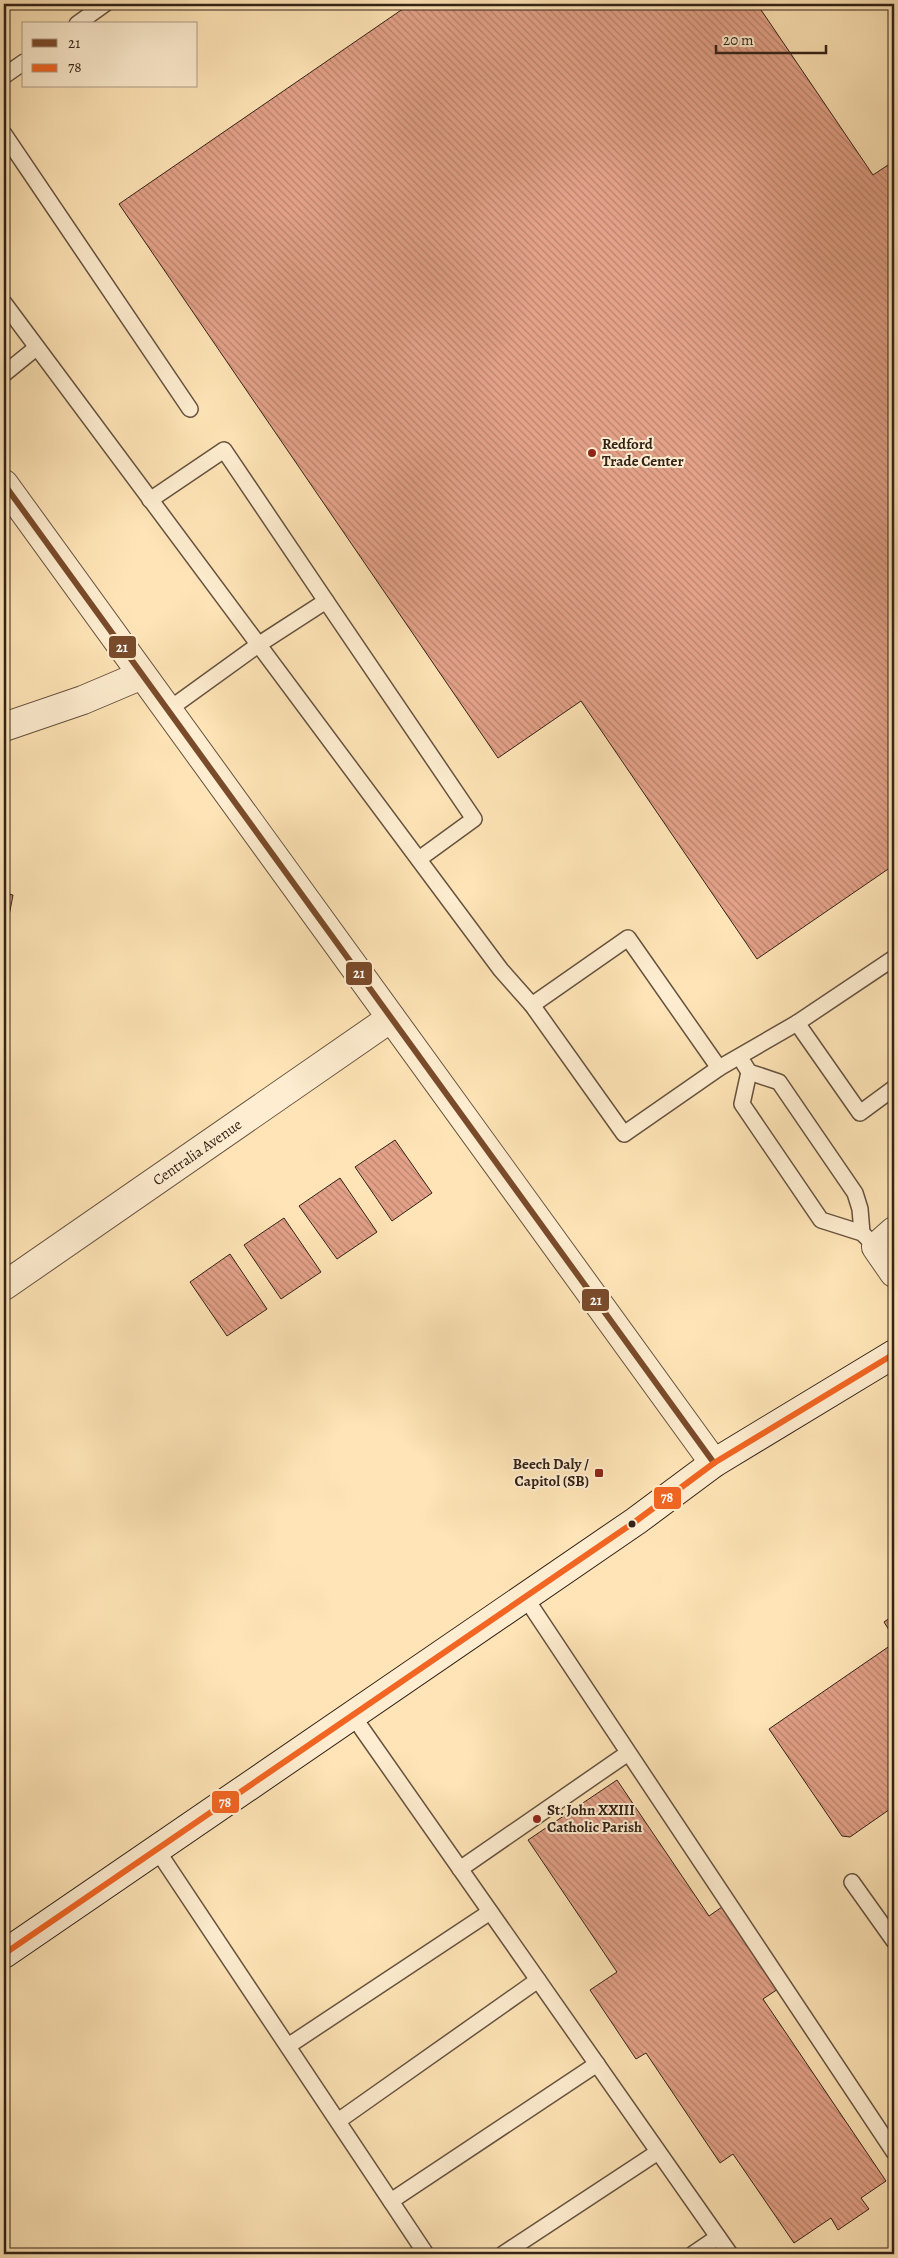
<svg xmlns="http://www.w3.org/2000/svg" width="898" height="2258" font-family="Alegreya,serif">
	<defs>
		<pattern id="building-back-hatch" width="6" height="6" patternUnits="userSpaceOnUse" patternTransform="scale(1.25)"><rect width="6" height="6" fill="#e3a188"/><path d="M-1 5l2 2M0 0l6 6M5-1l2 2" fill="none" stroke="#b9836e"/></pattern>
	</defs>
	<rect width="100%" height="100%" fill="#fee4b6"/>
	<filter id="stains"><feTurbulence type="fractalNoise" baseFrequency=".004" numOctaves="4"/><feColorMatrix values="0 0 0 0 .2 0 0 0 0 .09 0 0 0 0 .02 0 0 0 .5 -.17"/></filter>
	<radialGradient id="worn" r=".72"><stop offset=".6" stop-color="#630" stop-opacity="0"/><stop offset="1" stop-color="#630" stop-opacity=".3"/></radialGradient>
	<g fill="url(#building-back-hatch)" stroke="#332217">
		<polygon points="410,4 757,4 873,175 894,161 894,865 757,959 581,701 498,758 119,204"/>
		<polygon points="4,893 13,895 4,942"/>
		<polygon points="395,1140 432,1193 392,1221 355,1167"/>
		<polygon points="340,1178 377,1232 337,1259 299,1206"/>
		<polygon points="284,1218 321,1272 281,1299 244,1245"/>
		<polygon points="230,1254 267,1309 227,1336 190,1282"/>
		<polygon points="894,1615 894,1638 884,1622"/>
		<polygon points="894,1643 894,1809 893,1807 850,1837 842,1836 769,1729"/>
		<polygon points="617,1780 709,1916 722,1907 778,1989 763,1999 886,2181 861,2198 869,2209 838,2230 831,2218 794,2243 733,2154 720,2163 646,2053 636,2059 590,1990 617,1972 528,1840"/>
	</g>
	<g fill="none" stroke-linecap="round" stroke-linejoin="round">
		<g stroke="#66523f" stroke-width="18">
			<g id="lane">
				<polyline points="77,24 105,4"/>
				<polyline points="4,76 24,62"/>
				<polyline points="4,134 190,409"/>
				<polyline points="4,303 501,970 532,1005 624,1134 719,1068 797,1023 894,958"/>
				<polyline points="4,374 36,348"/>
				<polyline points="150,500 224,450 326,601 258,645 168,710"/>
				<polyline points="326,601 474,819 419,859"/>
				<polyline points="532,1005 628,938 719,1068"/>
				<polyline points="797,1023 860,1113 894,1088"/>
				<polyline points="744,1064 749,1072 779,1082 855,1193 860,1209 862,1233"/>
				<polyline points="749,1072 742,1104 821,1220 862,1233 876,1247"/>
				<polyline points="525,1597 894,2152"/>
				<polyline points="353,1716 730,2254"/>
				<polyline points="157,1850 426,2254"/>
				<polyline points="460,1869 628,1753"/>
				<polyline points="852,1882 894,1941"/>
				<polyline points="288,2046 490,1912"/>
				<polyline points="338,2121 538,1980"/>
				<polyline points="391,2201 597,2064"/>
				<polyline points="503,2254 658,2152"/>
				<polyline points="693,2254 718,2237"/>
			</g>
		</g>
		<g stroke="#66523f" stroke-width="30">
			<g id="street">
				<polyline points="4,484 714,1463"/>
				<polyline points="4,727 83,700 142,675"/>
				<polyline points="894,1231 876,1247 894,1273"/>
				<path id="s1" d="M4 1286 391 1018"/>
			</g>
		</g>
		<g stroke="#332217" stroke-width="30">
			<polyline id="secondary" points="4,1954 636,1521 714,1463 894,1354"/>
		</g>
		<use href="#lane" stroke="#feedd0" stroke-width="15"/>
		<use href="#street" stroke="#feedd0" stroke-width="28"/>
		<use href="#secondary" stroke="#feedd0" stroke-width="28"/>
		<g stroke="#feedd0" stroke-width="10">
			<polyline id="bus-1" points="4,484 714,1463"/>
		</g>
		<g stroke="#feedd0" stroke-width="10">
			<polyline id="bus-2" points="4,1954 636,1521 714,1463 894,1354"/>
		</g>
		<use href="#bus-1" stroke="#7a4b2a" stroke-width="6"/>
		<use href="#bus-2" stroke="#f26522" stroke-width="6"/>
	</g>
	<g fill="#8f2418" stroke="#feedd0" stroke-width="2">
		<circle cx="592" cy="453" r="5"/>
		<rect x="594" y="1468" width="10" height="10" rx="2.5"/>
		<circle cx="537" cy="1819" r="5"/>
	</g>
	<circle fill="#332217" stroke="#feedd0" stroke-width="2" cx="632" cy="1524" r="4.5"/>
	<g text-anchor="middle" stroke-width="4" stroke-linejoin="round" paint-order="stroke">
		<g font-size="15" font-weight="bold" fill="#332217" stroke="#feedd0" text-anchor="start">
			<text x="602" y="449">Redford<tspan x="602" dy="17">Trade Center</tspan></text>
			<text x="589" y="1469" text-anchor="end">Beech Daly /<tspan x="589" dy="17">Capitol (SB)</tspan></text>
			<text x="547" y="1815">St. John XXIII<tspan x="547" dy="17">Catholic Parish</tspan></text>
		</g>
		<g font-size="15" fill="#332217" stroke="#feedd0">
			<text dy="5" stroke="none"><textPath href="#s1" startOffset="235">Centralia Avenue</textPath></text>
		</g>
	</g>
	<g stroke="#feedd0" stroke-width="2">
		<rect x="108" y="635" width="29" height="24" rx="5" fill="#7a4b2a"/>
		<rect x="345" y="961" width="28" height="25" rx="5" fill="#7a4b2a"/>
		<rect x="581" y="1288" width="29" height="24" rx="5" fill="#7a4b2a"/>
		<rect x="653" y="1486" width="29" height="24" rx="5" fill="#f26522"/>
		<rect x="211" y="1790" width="29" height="24" rx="5" fill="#f26522"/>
	</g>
	<g font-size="14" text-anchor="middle" font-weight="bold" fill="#fff">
		<text x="122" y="652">21</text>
		<text x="359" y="978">21</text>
		<text x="596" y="1305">21</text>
		<text x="667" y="1502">78</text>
		<text x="225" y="1807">78</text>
	</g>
	<rect width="898" height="2258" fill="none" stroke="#fee4b6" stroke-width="20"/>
	<rect x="5" y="5" width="888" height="2248" fill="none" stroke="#332217" stroke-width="2.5"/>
	<rect x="10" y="10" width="878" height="2238" fill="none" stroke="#332217"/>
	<rect x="22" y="22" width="175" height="65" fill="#feedd0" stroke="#ad9c86"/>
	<rect x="32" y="39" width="25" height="8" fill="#7a4b2a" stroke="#ad9c86"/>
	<text x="68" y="48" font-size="15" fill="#332217">21</text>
	<rect x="32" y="64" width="25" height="8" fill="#f26522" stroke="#ad9c86"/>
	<text x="68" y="72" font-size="15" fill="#332217">78</text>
	<path d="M716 45v8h110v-8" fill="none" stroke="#332217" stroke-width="2.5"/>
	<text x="723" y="45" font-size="15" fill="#332217" stroke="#feedd0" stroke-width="4" paint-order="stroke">20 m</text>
	<rect width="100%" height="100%" filter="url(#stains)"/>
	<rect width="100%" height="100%" fill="url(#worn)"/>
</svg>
